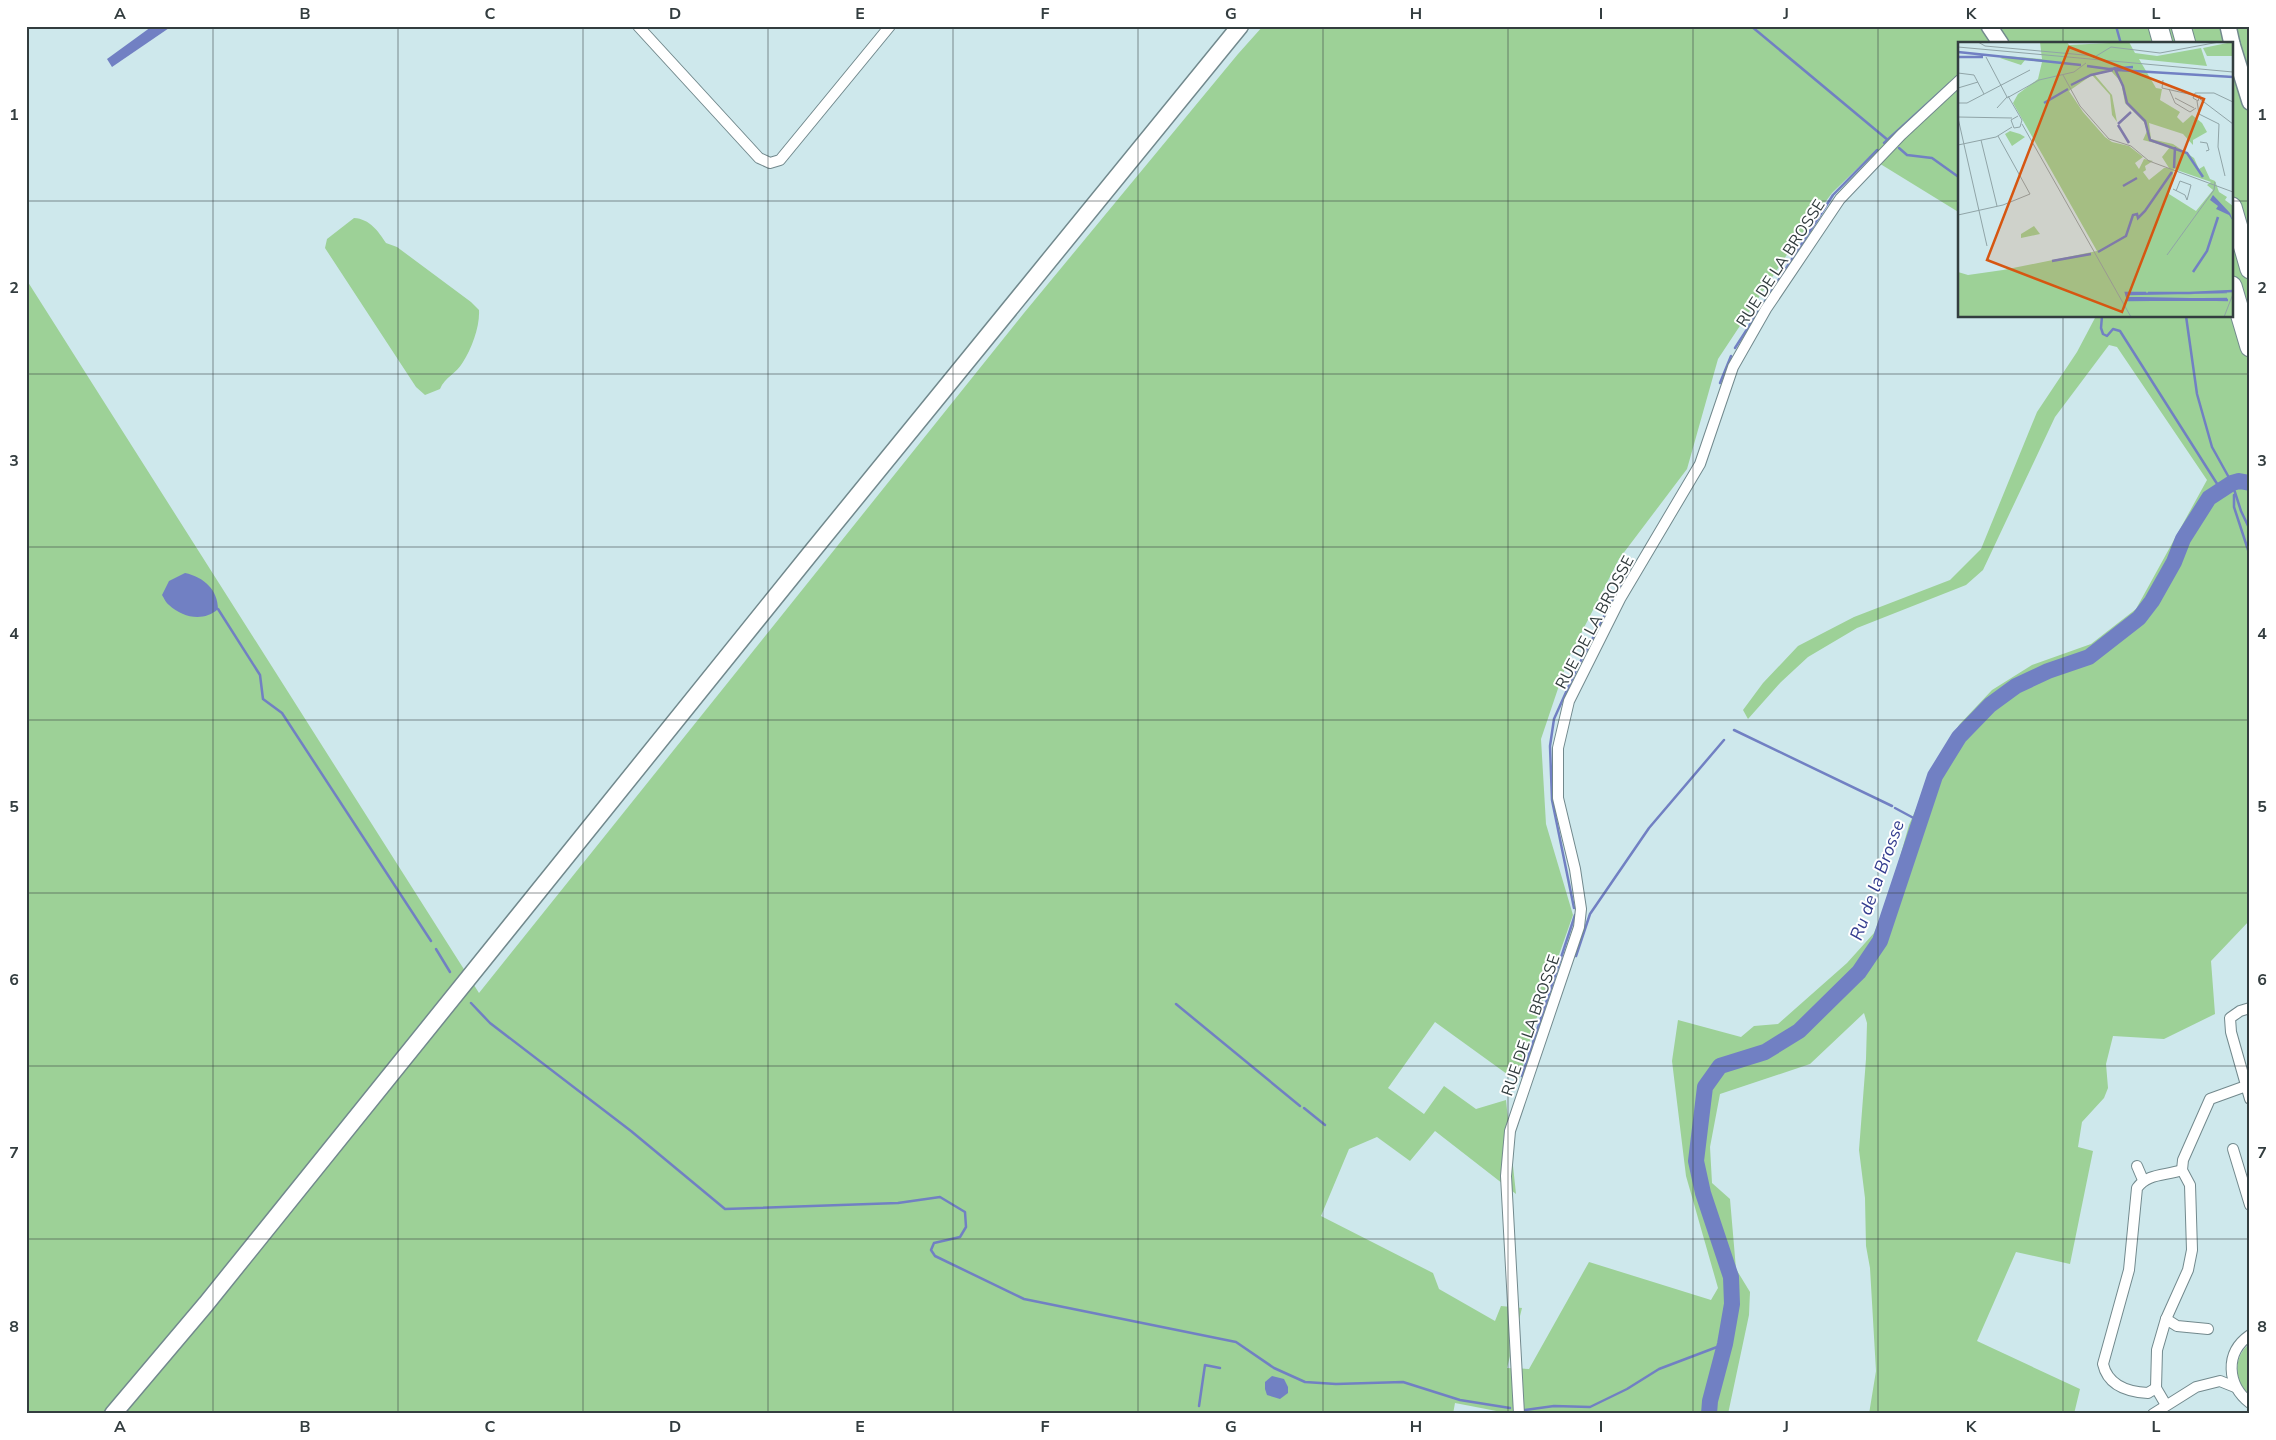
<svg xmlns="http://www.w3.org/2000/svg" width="2276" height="1440" font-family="'Nunito Sans',sans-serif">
	<rect width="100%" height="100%" fill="#cee8ec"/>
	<g fill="#9dd197" fill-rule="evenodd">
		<path d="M1263 26H2250V920L2211 961 2215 1014 2164 1039 2113 1036 2106 1064 2108 1088 2104 1098 2082 1122 2078 1147 2093 1151 2070 1264 2016 1252 1977 1341 2080 1389 2074 1414H1869L1876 1371 1870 1268 1866 1246 1865 1198 1859 1150 1866 1059 1867 1023 1864 1013 1810 1064 1720 1094 1710 1147 1712 1183 1730 1199 1736 1269 1750 1292 1749 1315 1728 1414H1512L1455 1403 1453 1414H26V279L479 993 1024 313 1238 54ZM1960 44H2232V316H2096L2077 352 2037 412 1981 549 1950 580 1854 617 1798 646 1763 683 1743 710 1748 719 1781 682 1808 657 1857 628 1966 585 1983 570 2055 417 2109 345 2117 347 2207 480 2136 609 2091 644 2032 665 1992 690 1959 725 1936 763 1909 825 1889 896 1874 933 1847 963 1778 1024 1754 1026 1741 1037 1678 1020 1672 1061 1686 1176 1718 1288 1711 1300 1589 1262 1529 1369 1507 1368 1522 1308 1501 1306 1495 1321 1439 1289 1433 1273 1321 1216 1349 1149 1377 1137 1410 1161 1435 1131 1516 1194 1506 1100 1476 1109 1444 1086 1424 1114 1388 1088 1435 1022 1518 1082 1536 1020 1573 915 1546 824 1541 739 1568 659 1619 559 1687 469 1718 359 1792 247 1832 193 1869 157 1960 213Z"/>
		<path d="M354 218C370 219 378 231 386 243L397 247 471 302 479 310C480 326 472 348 463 362 457 373 445 377 440 389L425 395 416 387 325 248 327 239Z"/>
		<path d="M2250 1343V1396C2234 1381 2232 1358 2250 1343Z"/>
	</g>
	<g fill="#7180c3">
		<polygon points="155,26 172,26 112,67 107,59 151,27"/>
		<path d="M185 573C204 577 218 590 218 609 204 622 183 618 169 605 166 603 164 598 162 595L169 581Z"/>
		<polygon points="1272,1376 1284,1379 1288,1387 1288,1393 1280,1399 1267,1395 1265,1389 1265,1382"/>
	</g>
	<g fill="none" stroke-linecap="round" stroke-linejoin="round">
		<g stroke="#7180c3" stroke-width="2.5">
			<polyline points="1751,26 1889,141"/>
			<polyline points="2116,26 2121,44"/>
			<polyline points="1884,143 1950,83"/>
			<polyline points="1899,148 1907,155 1932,158 1960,178"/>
			<polyline points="2102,316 2101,328 2103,334 2107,336 2113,329 2120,331 2221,490"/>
			<polyline points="2186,316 2197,394 2212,447 2232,483 2241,511 2250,530"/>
			<polyline points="1735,348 1833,195 1877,150"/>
			<polyline points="1720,383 1731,356"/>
			<polyline points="2248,483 2250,476"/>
			<polyline points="2234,495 2234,507 2250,556"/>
			<polyline points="218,609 260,675 263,699 282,713 431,941"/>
			<polyline points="1734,730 1892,806"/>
			<polyline points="1895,808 1921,822"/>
			<polyline points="1574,908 1552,800 1550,746 1554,719 1576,670 1628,571"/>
			<polyline points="436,949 450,972"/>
			<polyline points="1576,956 1590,914 1649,828 1724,740"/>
			<polyline points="471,1003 490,1023 631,1131 725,1209 898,1203 940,1197 965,1212 966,1227 960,1237 934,1243 931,1250 935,1256 1024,1299 1236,1342 1274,1368 1305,1382 1336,1384 1403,1382 1460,1400 1510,1408"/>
			<polyline points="1176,1004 1300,1106"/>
			<polyline points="1522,1076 1575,915"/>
			<polyline points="1304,1108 1325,1125"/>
			<polyline points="1199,1406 1205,1365 1220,1368"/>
			<polyline points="1525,1410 1554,1406 1590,1407 1627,1389 1659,1369 1725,1344"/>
		</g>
		<polyline stroke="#7180c3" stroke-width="16" points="1709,1414 1710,1401 1725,1344 1732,1304 1731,1277 1703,1193 1696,1161 1705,1087 1720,1066 1765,1052 1799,1031 1859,972 1880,941 1935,776 1959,737 1990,705 2016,686 2048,671 2089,657 2139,618 2152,601 2174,562 2183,539 2209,498 2232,483 2239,481 2250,483"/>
		<g stroke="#72898d" stroke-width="12">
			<g id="minor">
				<polyline points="638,26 759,158 770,163 780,160 890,26"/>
				<polyline points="2250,1008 2240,1011 2230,1018 2231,1032 2250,1099"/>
				<polyline points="2233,1149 2250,1205"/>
				<polyline points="2137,1166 2143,1180"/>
				<polyline points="2166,1319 2177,1326 2208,1329"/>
				<path d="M2250 1335C2224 1353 2227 1385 2250 1403"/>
				<path d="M2156 1388 2148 1393C2128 1392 2108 1386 2103 1364L2129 1270 2137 1188C2148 1173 2165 1176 2182 1170"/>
				<polyline points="2166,1405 2156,1388 2157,1350 2166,1319 2188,1270 2192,1250 2190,1185 2182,1170 2183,1160 2210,1099 2246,1086"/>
				<polyline points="1519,1414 1506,1176 1510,1131 1579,927 1581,909 1575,869 1558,798 1558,748 1569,701 1620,599 1700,464 1733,367 1766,309 1840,199 1901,135 1960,80"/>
				<polyline points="2153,1414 2196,1387 2220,1381 2235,1387"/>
			</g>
		</g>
		<g stroke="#72898d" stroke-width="18">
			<g id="secondary">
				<polyline points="1989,26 2001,44"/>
				<polyline points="2228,26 2232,44"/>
				<polyline points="2232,44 2250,102"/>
			</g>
		</g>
		<g stroke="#72898d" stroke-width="19">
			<polyline id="primary" points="113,1414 206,1304 810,554 1240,26"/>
		</g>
		<g stroke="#72898d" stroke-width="21">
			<g id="motorway">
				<polyline points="2158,26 2163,44"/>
				<polyline points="2181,26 2186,44"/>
				<polyline points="2232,207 2250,269"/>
				<polyline points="2232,286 2250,347"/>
			</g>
		</g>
		<use href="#minor" stroke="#fff" stroke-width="10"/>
		<use href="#secondary" stroke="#fff" stroke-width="15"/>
		<use href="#primary" stroke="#fff" stroke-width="16"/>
		<use href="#motorway" stroke="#fff" stroke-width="19"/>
	</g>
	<path fill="none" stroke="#333d3f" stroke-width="1" stroke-opacity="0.55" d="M213 26V1414M398 26V1414M583 26V1414M768 26V1414M953 26V1414M1138 26V1414M1323 26V1414M1508 26V1414M1693 26V1414M1878 26V1414M2063 26V44M26 201H1960M2232 201H2250M2063 316V1414M26 374H2250M26 547H2250M26 720H2250M26 893H2250M26 1066H2250M26 1239H2250"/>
	<g text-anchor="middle" stroke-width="4" stroke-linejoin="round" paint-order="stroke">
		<g font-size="16" fill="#333d3f" stroke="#fff">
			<text transform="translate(1780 263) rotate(-57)" y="6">RUE DE LA BROSSE</text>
			<text transform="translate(1594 622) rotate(-62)" y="6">RUE DE LA BROSSE</text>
			<text transform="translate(1530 1025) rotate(-71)" y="6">RUE DE LA BROSSE</text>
		</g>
		<g font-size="18" font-style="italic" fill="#343d8f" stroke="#fff">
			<text transform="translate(1877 880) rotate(-70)" y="6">Ru de la Brosse</text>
		</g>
	</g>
	<g transform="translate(1958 42)">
		<rect width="275" height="275" fill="#cee8ec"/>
		<path d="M82 0H109L111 3 171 0 177 11 199 14 243 6 249 24 181 17 198 46 204 47 202 58 222 70 219 75 225 81 234 73 244 81 249 90 235 98V103L225 92 191 81 193 97 215 102 236 116 241 127 246 124 252 137 257 139 261 150 269 155 267 158 275 164V275H0V230L10 233 45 228 139 209 55 61 60 52 80 37 84 20 67 18 63 23 42 16 48 14 84 17ZM153 29 163 40 167 61 186 80 189 89 185 98 212 105 204 115 211 126H206L191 138 185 130 188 128 187 124 195 119 186 117 181 127 177 121 185 115 171 104 154 100 147 95 125 70 111 49 134 33 152 53 154 73 159 80 154 53 137 33ZM216 127 253 140 249 143 255 148 238 169 211 152ZM274 0 275 14H249L245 6ZM52 89 62 92 67 95 54 104 47 92ZM76 184 82 192 63 196V192Z" fill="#9dd197" fill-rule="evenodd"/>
		<path d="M255 153 272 171 275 179 271 173 258 167 260 164 252 158Z" fill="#7180c3"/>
		<path fill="none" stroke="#7180c3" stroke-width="2.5" d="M0 10 123 23M0 15H25M129 24 151 27 175 25M156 25 165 44 169 61 187 79 192 98 229 111 245 135M159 28 275 35M113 43 133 33 155 28M86 61 110 47M160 82 173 70M160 83 171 101M216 126 217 105M165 144 179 136M140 210 168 194 175 173 179 172 180 176 187 169 214 130M94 219 133 212M235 230 249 209 260 175M188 251H168L170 258 269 257M190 251H229M231 251 275 249M171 252 269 250M170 256 270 258"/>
		<path fill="none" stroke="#90a4a7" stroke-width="1" d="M20 0 27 4 137 14M0 5 275 30M28 15 49 55 39 66M135 16 153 5 202 11 261 0M0 31 16 33 26 52M105 33 122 64 151 97 173 104 191 119 275 150M205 38 204 46 235 53M0 46 20 40M211 47 217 61 232 70 238 66M242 53 240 59 235 56 237 51H256L275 60M50 54 64 78 62 85 56 86 53 78 60 74M49 56 81 38 116 30 128 21M217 56 236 66M242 57 275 82M239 59 241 72 261 82 260 105 267 134M0 61H9L72 28M0 75 54 76M0 76 29 204M64 82 173 275M23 98 39 164M242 100 249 101 251 108 248 109M0 103 38 95 54 85M215 147 227 153 229 158 233 143 222 139 218 149M0 173 45 163 72 152 40 94M209 213 256 148 257 140M266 275 275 252"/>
		<path fill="#d65611" fill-opacity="0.15" stroke="#d65611" stroke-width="2.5" d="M111 5 246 57 164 270 29 218Z"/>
		<rect width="275" height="275" fill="none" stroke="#333d3f" stroke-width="2.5"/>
	</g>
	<rect width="2276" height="1440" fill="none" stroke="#ffffff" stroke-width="55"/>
	<rect x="28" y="28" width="2220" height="1384" fill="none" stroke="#333d3f" stroke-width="2"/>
	<g font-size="16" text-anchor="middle" font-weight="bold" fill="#333d3f">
		<text x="120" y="19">A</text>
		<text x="305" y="19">B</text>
		<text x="490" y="19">C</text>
		<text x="675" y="19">D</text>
		<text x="860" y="19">E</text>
		<text x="1045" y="19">F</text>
		<text x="1231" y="19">G</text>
		<text x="1416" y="19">H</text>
		<text x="1601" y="19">I</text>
		<text x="1786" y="19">J</text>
		<text x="1971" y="19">K</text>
		<text x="2156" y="19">L</text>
		<text x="14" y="120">1</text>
		<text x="2262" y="120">1</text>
		<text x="14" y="293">2</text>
		<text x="2262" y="293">2</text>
		<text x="14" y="466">3</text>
		<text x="2262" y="466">3</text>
		<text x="14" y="639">4</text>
		<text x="2262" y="639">4</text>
		<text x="14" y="812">5</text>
		<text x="2262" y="812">5</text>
		<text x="14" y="985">6</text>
		<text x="2262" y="985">6</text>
		<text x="14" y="1158">7</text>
		<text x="2262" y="1158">7</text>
		<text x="14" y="1332">8</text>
		<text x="2262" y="1332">8</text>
		<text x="120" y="1432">A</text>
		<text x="305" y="1432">B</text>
		<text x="490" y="1432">C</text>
		<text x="675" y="1432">D</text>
		<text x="860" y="1432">E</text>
		<text x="1045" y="1432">F</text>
		<text x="1231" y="1432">G</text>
		<text x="1416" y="1432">H</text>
		<text x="1601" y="1432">I</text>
		<text x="1786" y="1432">J</text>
		<text x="1971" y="1432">K</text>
		<text x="2156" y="1432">L</text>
	</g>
</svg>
